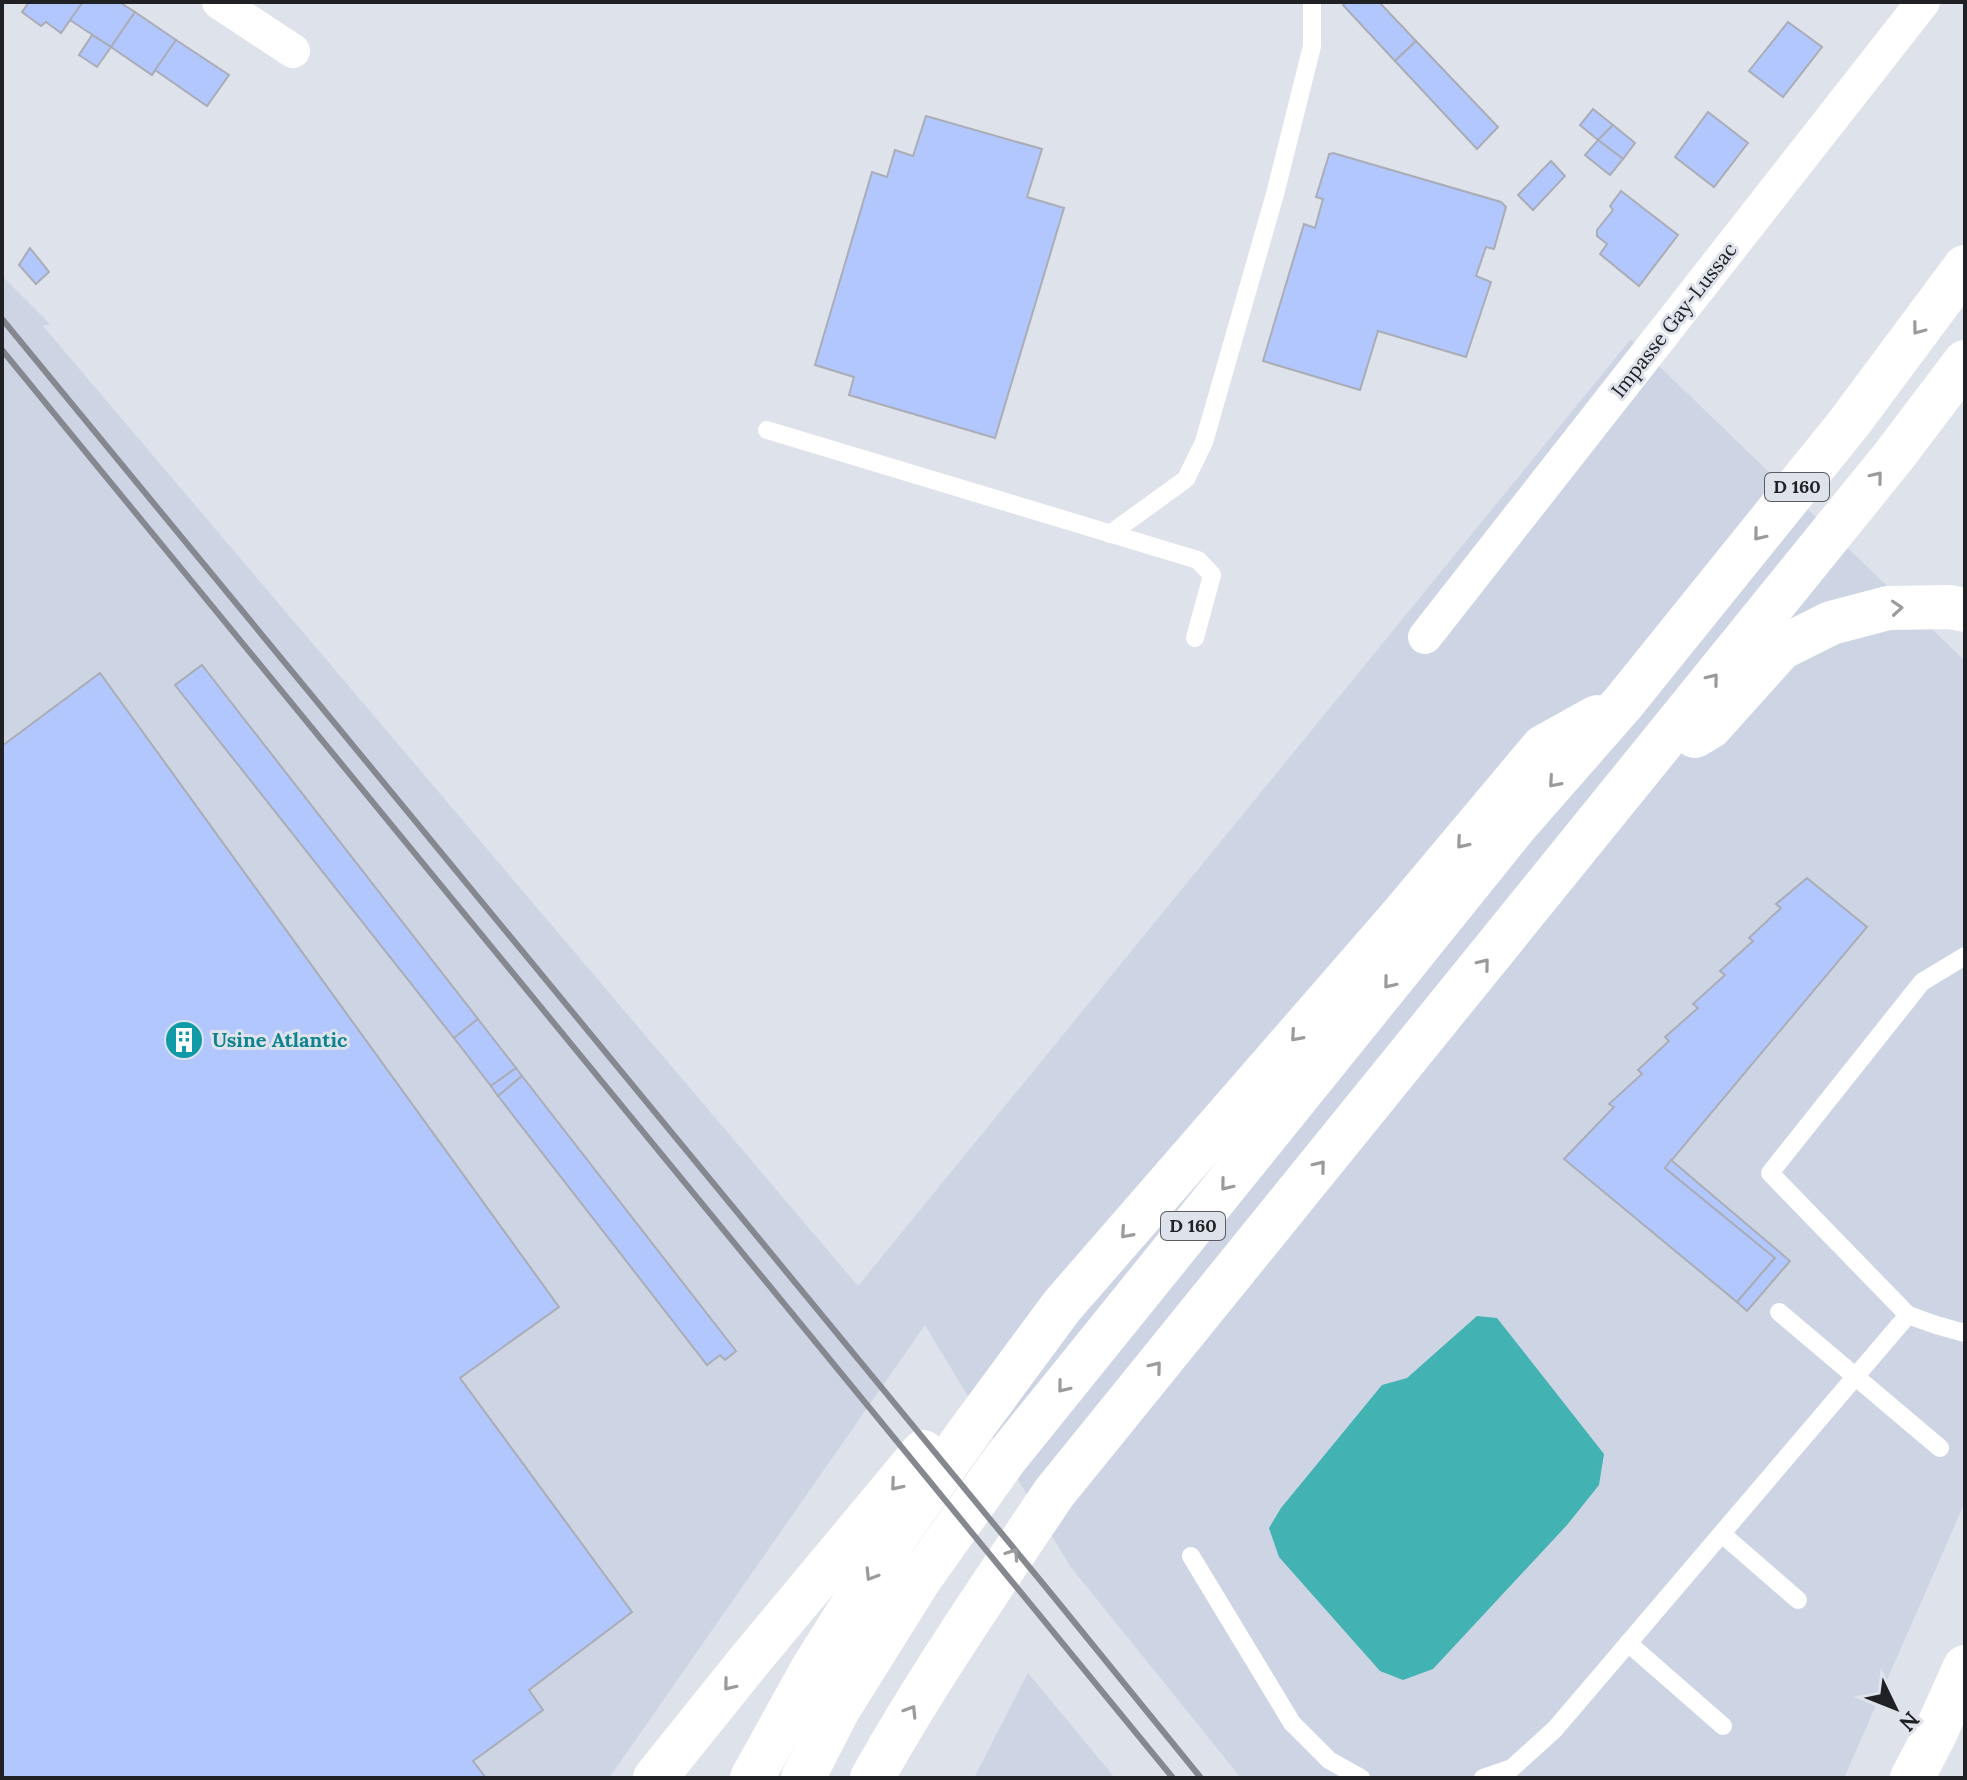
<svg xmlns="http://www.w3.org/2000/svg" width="1967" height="1780" font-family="Lora,serif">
	<rect width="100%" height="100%" fill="#dee2eb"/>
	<g fill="#cdd4e3">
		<polygon points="2,276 50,324 43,326 858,1286 1631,339 1965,661 1965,1502 1844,1778 1241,1778 1070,1566 925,1325 609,1778 2,1778"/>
		<polygon points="1028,1673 1115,1778 974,1778"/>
	</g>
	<polygon fill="#42b2b2" points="1477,1316 1497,1318 1604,1454 1599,1485 1567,1525 1433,1669 1403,1680 1380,1671 1279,1557 1269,1528 1281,1508 1382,1385 1407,1378"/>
	<g fill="#b2c7fd" stroke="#aaadb6" stroke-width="2">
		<polygon points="29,2 83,2 61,33 46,22 41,26 22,12"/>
		<polygon points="83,2 119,2 135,12 111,47 70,20"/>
		<polygon points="1346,2 1379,2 1416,41 1395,61 1343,5"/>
		<polygon points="135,12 176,40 152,75 111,47"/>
		<polygon points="1788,22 1822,47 1783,97 1749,71"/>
		<polygon points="92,35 111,47 97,67 79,55"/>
		<polygon points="176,40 229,75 207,106 155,70"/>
		<polygon points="1416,41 1498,127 1477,149 1395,61"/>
		<polygon points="1593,109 1613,125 1598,140 1580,125"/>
		<polygon points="1708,112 1748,143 1714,187 1675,157"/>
		<polygon points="926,116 1042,149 1027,197 1064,208 995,438 849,395 854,377 815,365 872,172 887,177 895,150 913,156"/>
		<polygon points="1613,125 1635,143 1623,159 1598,140"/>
		<polygon points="1598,140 1623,159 1610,175 1585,155"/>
		<polygon points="1333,153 1501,202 1506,207 1494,249 1486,247 1476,276 1491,282 1466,357 1378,331 1360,390 1263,361 1304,224 1315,228 1323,199 1316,197 1328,158 1329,154"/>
		<polygon points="1551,161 1565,176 1533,210 1518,195"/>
		<polygon points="1621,191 1678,235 1639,286 1600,254 1607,244 1597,236 1597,230 1613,210 1610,206"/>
		<polygon points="30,248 49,272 36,284 19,265"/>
		<polygon points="202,665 478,1019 454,1038 175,685"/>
		<polygon points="100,673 559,1307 460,1378 632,1612 529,1690 543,1710 473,1761 486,1778 2,1778 2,746"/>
		<polygon points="1807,878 1867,927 1665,1168 1775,1258 1737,1302 1564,1159 1614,1107 1609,1104 1642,1074 1638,1070 1669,1041 1665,1037 1698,1008 1693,1004 1725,975 1720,971 1753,941 1749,938 1781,908 1776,904"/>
		<polygon points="478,1019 516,1068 491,1086 454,1038"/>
		<polygon points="516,1068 522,1076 498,1096 491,1086"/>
		<polygon points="522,1076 736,1351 725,1360 720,1355 707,1365 498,1096"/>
		<polygon points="1671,1160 1790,1261 1747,1311 1737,1302 1775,1258 1665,1168"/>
	</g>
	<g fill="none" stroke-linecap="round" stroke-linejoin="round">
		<g stroke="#fff" stroke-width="18">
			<polyline points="767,430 1198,560 1212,575 1195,638"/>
			<polyline points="1110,534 1186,479 1204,442 1275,194 1312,46 1312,2"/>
			<polyline points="1965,956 1922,982 1770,1173 1908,1315 1936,1325 1965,1333"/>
			<polyline points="1779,1312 1940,1448"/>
			<polyline points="1722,1534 1798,1600"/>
			<polyline points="1191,1556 1292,1723 1329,1760 1361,1778"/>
			<polyline points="1628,1643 1723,1726"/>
			<polyline points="1483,1778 1512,1768 1555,1729 1908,1315"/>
		</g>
		<g stroke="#fff" stroke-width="34">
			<polyline points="219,2 293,51"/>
			<polyline points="1425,637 1923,2"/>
		</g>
		<polyline stroke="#fff" stroke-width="44" points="1912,1778 1934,1736 1965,1667"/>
		<g stroke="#fff" stroke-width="44">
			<polyline points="1695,736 1710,727 1781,648 1831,623 1888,608 1950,607 1965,610"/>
			<polyline points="655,1778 749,1661 923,1452"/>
			<polyline points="752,1778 813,1668 896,1536 969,1432 1062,1306 1403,914 1543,747 1597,717"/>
			<polyline points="803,1778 839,1708 919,1580 1005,1459 1518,823 1624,702 1849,423 1965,267"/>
			<path d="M872 1778C927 1680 991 1587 1054 1493L1893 457 1965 362"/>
		</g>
		<g stroke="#85888e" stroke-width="6">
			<polyline points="2,319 1049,1591 1201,1778"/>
			<polyline points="2,350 1173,1778"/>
		</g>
	</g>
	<defs><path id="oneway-chevron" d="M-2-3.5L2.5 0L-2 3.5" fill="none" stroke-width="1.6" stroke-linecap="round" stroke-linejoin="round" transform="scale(2)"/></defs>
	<g stroke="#9b9b9c">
		<use href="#oneway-chevron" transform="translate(1918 329) rotate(127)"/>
		<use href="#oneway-chevron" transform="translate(1877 477) rotate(-51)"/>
		<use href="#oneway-chevron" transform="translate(1759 535) rotate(129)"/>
		<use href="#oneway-chevron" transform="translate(1897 608) rotate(-4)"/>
		<use href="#oneway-chevron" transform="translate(1713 679) rotate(-51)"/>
		<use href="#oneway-chevron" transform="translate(1554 782) rotate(131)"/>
		<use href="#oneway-chevron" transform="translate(1462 843) rotate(130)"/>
		<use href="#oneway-chevron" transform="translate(1484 964) rotate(-51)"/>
		<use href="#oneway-chevron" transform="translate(1389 983) rotate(129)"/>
		<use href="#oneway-chevron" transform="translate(1296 1036) rotate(131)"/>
		<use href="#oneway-chevron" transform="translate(1320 1166) rotate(-51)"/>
		<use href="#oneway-chevron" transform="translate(1226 1185) rotate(129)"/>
		<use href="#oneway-chevron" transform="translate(1126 1233) rotate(131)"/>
		<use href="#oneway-chevron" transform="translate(1156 1367) rotate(-51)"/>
		<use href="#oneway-chevron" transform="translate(1063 1387) rotate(129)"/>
		<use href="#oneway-chevron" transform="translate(896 1485) rotate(130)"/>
		<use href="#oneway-chevron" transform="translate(1013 1554) rotate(-56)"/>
		<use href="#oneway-chevron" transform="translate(871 1575) rotate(122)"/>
		<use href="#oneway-chevron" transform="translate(729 1685) rotate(129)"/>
		<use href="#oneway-chevron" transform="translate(911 1711) rotate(-58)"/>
	</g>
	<defs>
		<g id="building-disc" transform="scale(2)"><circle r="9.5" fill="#0f9aa8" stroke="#dee2eb"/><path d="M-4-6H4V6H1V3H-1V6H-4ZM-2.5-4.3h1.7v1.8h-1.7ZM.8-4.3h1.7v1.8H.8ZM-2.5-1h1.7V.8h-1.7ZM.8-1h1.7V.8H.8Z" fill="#fff"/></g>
	</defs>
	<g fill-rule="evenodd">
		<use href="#building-disc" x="184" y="1040"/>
	</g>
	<g text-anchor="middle" stroke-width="6" stroke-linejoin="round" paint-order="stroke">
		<g fill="#dee2eb" stroke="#595b60" stroke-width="2">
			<rect x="1765" y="473" width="64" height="28" rx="6"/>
			<rect x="1161" y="1212" width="64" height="28" rx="6"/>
		</g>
		<g font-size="18" font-weight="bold" fill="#202124">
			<text x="1797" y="493">D 160</text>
			<text x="1193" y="1232">D 160</text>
		</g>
		<g font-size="20" fill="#202124" stroke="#dee2eb">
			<text transform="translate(1674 320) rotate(-52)" y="7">Impasse Gay-Lussac</text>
		</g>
		<g font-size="20" font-weight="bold" fill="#0d838f" stroke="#dee2eb" text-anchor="start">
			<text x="212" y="1047">Usine Atlantic</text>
		</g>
	</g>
	<rect width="1967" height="1780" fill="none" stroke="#202124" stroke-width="8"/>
	<g transform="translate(1895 1708) rotate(133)" stroke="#dee2eb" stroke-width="6" paint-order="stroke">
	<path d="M0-6L14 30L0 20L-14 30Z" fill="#202124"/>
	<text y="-12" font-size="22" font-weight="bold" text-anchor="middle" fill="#202124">N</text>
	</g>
</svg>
